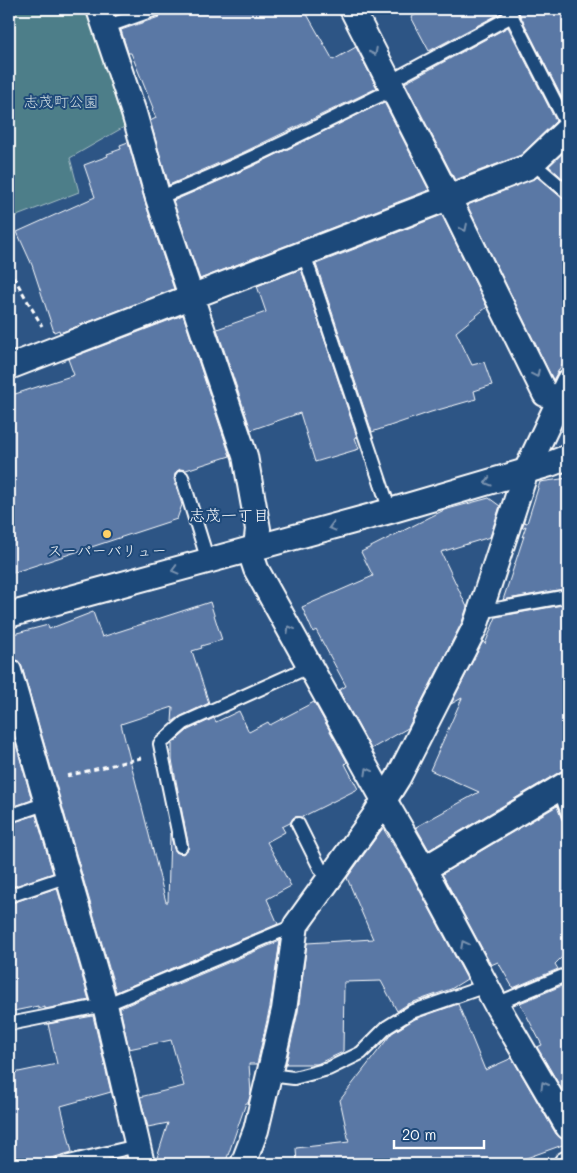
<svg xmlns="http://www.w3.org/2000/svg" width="577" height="1173" font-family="Mali,'Klee One',sans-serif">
	<rect width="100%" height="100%" fill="#2d5585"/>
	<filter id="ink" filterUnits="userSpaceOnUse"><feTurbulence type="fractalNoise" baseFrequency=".02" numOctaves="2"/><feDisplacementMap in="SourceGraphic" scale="10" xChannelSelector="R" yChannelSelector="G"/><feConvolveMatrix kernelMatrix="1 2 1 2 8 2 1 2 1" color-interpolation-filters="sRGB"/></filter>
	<g filter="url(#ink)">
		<polygon fill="#4e7e89" stroke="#a6bec4" points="9,9 87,9 124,127 70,158 79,192 9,219"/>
		<g fill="#5a78a5" stroke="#fff">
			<polygon points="164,9 304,9 333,60 356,47 377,88 244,152 169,185 150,121 156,118 152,109 153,108 131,53 128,53 121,30 159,17 162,14"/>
			<polygon points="426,9 500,9 501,13 429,51 411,17"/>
			<polygon points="517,9 568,9 568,110 519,13"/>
			<polygon points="508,27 556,121 521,155 455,180 405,83"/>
			<polygon points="384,102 429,190 200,279 173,201 251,167"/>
			<polygon points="128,142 145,202 174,289 60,333 59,330 54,332 32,265 17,232 95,197 84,165 108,156 107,154 121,149 120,145"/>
			<polygon points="568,148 568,183 549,166"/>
			<polygon points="537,177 563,199 568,201 568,354 553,380 467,205"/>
			<polygon points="442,215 487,307 456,332 472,365 484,362 492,385 474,391 476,399 431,412 372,432 316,264"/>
			<polygon points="301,269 357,437 355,438 359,449 315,462 300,413 251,430 217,329 266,312 257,286"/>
			<polygon points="183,315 230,456 186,470 180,469 176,472 174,479 182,505 177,519 9,574 9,396 74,375 68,359"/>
			<polygon points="568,478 568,588 503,600 524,536 522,537 526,526 522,528 524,522 527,523 540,482"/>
			<polygon points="489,498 500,506 490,537 441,552 467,607 462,622 408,728 371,749 339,690 346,686 316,630 313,632 302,607 373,576 361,552 444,510"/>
			<polygon points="210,602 222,640 201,646 202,648 192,651 209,703 181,716 172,722 173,707 121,724 166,902 168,902 170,833 175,852 183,854 189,848 172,760 172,744 188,730 214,718 216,722 239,711 249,732 268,722 270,725 314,702 347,762 345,764 358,789 302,817 294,817 290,823 282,827 285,832 267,842 291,886 267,899 278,924 116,992 22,667 18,661 9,658 9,635 48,625 49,629 93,612 102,637"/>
			<polygon points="568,604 568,769 561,771 429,850 416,827 479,792 430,770 462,698 451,704 483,641 485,644 496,617"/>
			<polygon points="9,720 32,800 9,808"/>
			<polygon points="557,806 562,820 568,822 568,951 555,964 558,969 513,988 498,962 491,965 442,874"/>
			<polygon points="36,815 53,873 9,888 9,824"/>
			<polygon points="383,828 412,876 467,979 451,989 408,1004 397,1011 381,981 344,982 343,1052 317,1064 286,1064 298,1012 307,943 373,939 347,878"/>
			<polygon points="57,888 89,1000 45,1009 45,1007 38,1009 38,1006 9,1012 9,904"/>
			<polygon points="280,941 270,1007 257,1064 249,1064 251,1093 248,1103 246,1103 225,1164 155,1164 168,1123 148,1127 140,1097 184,1086 171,1040 129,1049 120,1008"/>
			<polygon points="566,984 568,988 568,1100 537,1047 542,1045 520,1003"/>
			<polygon points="458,1004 485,1070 512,1058 556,1134 562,1139 568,1141 568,1143 510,1164 297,1164 296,1148 349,1142 340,1100 392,1033 415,1019"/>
			<polygon points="93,1016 111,1092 61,1106 72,1152 31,1164 9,1164 9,1074 57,1064 48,1024"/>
		</g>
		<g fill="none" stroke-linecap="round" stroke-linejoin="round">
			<g stroke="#fff" stroke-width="16">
				<g id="service">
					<polyline points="508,9 568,127"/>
					<polyline points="105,27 156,9"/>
					<polyline points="389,82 512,16"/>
					<polyline points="533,163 568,193"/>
					<path d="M158 198C239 166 316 127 393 89"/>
					<polyline points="304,254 390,511"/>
					<polyline points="182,477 208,561"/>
					<polyline points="480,612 568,596"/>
					<polyline points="559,788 568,814"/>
					<polyline points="9,816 47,803"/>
					<polyline points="298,824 321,870 330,877"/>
					<polyline points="181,846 160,744 184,723 311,666"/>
					<polyline points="9,896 68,876"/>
					<polyline points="496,1004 568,974"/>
					<polyline points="9,1024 105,1005 296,925"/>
					<polyline points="269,1075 294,1078 328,1069 361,1053 387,1027 411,1012 486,986"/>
					<polyline points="60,1164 137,1146"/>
				</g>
			</g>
			<g stroke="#fff" stroke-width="28">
				<g id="minor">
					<polyline points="99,9 134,113 158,198 245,456 258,529 256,548 252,557 256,569 384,800 424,869 496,1004 568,1127"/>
					<polyline points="352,9 449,199 545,394 561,399"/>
					<polyline points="9,367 528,167 568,129"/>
					<polyline points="9,615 390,511 550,464 568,457"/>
					<polyline points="9,671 105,1005 142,1164"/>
					<polyline points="424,869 568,783"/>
					<polyline points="243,1164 256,1130 269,1075 284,1010 296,925 373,818 398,778 475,627 526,471 568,382"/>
					<polyline points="566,1164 568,1163"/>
				</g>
			</g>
			<g stroke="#fff" stroke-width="3" stroke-dasharray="5 4" stroke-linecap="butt">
				<polyline points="9,269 42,326"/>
				<polyline points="67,776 141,758"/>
			</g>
			<use href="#service" stroke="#1f4a7a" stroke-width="12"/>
			<use href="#minor" stroke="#1f4a7a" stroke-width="24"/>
		</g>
		<defs><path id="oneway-chevron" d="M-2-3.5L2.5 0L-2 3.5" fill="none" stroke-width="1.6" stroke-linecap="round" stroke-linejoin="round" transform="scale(1.25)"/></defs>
		<g stroke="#7992af">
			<use href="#oneway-chevron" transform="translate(374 52) rotate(63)"/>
			<use href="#oneway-chevron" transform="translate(464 228) rotate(64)"/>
			<use href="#oneway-chevron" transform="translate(536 374) rotate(64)"/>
			<use href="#oneway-chevron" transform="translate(488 482) rotate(164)"/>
			<use href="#oneway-chevron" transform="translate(332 527) rotate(165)"/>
			<use href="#oneway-chevron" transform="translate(175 570) rotate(165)"/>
			<use href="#oneway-chevron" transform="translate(290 629) rotate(-119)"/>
			<use href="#oneway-chevron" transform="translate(368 771) rotate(-119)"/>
			<use href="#oneway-chevron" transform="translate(464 944) rotate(-118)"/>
			<use href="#oneway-chevron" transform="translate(544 1085) rotate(-120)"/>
		</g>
	</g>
	<circle fill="#ffd166" stroke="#1f4a7a" stroke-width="2" cx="107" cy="534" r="5"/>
	<g text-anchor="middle" stroke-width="4" stroke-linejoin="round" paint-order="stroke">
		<g font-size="15" fill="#d3dfe2" stroke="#1f4a7a">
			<text x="61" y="107">志茂町公園</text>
		</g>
		<g font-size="15" fill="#fff" stroke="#1f4a7a">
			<text x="107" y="556">スーパーバリュー</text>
		</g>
		<g font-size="16" fill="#fff" stroke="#1f4a7a">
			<text x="229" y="521">志茂一丁目</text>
		</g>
	</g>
	<rect width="577" height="1173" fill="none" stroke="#1f4a7a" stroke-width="30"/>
	<rect x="15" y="15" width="547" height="1143" fill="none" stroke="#fff" stroke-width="2" filter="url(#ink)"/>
	<path d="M394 1140v8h90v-8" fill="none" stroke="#ffffff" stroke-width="2.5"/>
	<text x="402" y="1140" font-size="15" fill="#ffffff" stroke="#1f4a7a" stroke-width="4" paint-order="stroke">20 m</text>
</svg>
